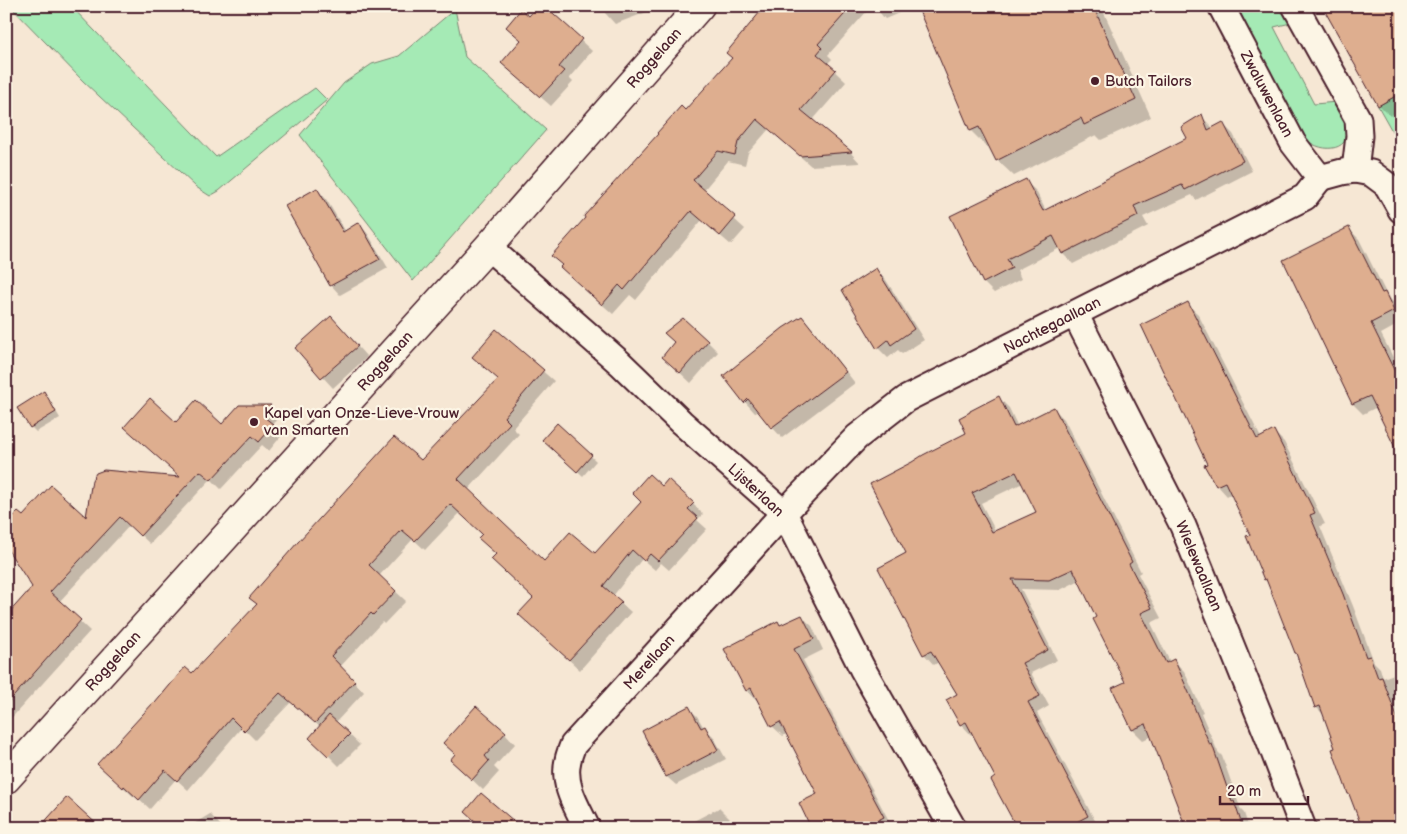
<svg xmlns="http://www.w3.org/2000/svg" width="1407" height="834" font-family="'Balsamiq Sans',sans-serif">
	<rect width="100%" height="100%" fill="#f6e7d4"/>
	<filter id="ink" filterUnits="userSpaceOnUse"><feTurbulence type="fractalNoise" baseFrequency=".02" numOctaves="2"/><feDisplacementMap in="SourceGraphic" scale="10" xChannelSelector="R" yChannelSelector="G"/><feConvolveMatrix kernelMatrix="1 2 1 2 8 2 1 2 1" color-interpolation-filters="sRGB"/></filter>
	<g filter="url(#ink)">
		<g fill="#a5eab5" stroke="#788470">
			<polygon points="10,6 71,6 216,157 315,88 327,100 219,191 210,196 196,187 83,81"/>
			<path d="M1239 6H1284L1295 22 1274 27 1314 104 1337 102C1341 110 1346 118 1347 127 1351 154 1317 153 1304 137 1298 129 1294 119 1289 110 1271 78 1255 44 1238 11Z"/>
			<polygon points="455,9 465,57 546,130 413,281 300,135 344,83 372,64 399,56"/>
			<polygon points="1401,93 1401,147 1378,106"/>
		</g>
		<g fill="#0003" fill-rule="evenodd">
			<polygon points="543,6 592,51 569,78 573,82 551,106 513,73 522,41 508,27 530,18"/>
			<polygon points="602,6 663,6 615,24 605,13"/>
			<polygon points="766,6 864,6 868,10 828,55 832,59 827,64 846,82 812,121 851,153 860,163 811,166 769,129 748,153 745,165 728,161 703,191 745,229 731,245 702,220 636,300 630,295 613,314 572,278 686,112 734,59"/>
			<polygon points="874,6 904,6 906,10 885,19"/>
			<polygon points="945,6 1101,6 1151,117 1101,140 1096,135 1014,176 997,160 990,146 987,147 971,131 922,16"/>
			<polygon points="1401,9 1401,109 1390,116 1379,105"/>
			<polygon points="1201,116 1211,126 1213,129 1223,124 1233,134 1252,171 1196,200 1192,195 1143,217 1148,226 1073,264 1063,254 1060,248 1017,270 1021,279 994,293 984,283 952,217 1025,181 1036,191 1046,211 1188,139"/>
			<polygon points="317,189 326,199 346,232 359,224 368,234 388,268 340,295 331,285"/>
			<polygon points="1349,229 1359,239 1388,297 1394,303 1401,316 1401,323 1381,334 1401,373 1401,470 1395,457 1400,455 1377,407 1363,414 1353,404 1285,260"/>
			<polygon points="876,270 886,280 924,340 902,354 898,350 888,358 878,348"/>
			<polygon points="1187,304 1198,314 1261,438 1274,432 1284,442 1325,524 1320,526 1353,606 1374,662 1380,668 1383,678 1394,674 1397,676 1401,675 1401,828 1337,749 1324,715 1316,707 1269,584 1265,580 1247,537 1251,535 1232,493 1227,496 1217,485 1208,464"/>
			<polygon points="331,317 367,357 333,388 296,348"/>
			<polygon points="802,318 812,328 855,383 782,438 772,427 758,410 755,413 745,402 724,376"/>
			<polygon points="496,331 554,381 513,428 519,434 468,490 544,563 595,555 662,488 693,504 703,514 697,520 707,529 669,570 661,563 655,570 642,559 613,596 631,612 580,670 530,624 535,598 497,555 483,534 460,513 425,550 413,539 379,576 406,601 384,624 382,622 340,667 364,692 336,722 360,745 339,766 311,738 320,727 291,702 255,740 242,727 188,790 176,779 150,809 135,795 134,797 109,774 155,704 192,675 421,462 499,380"/>
			<polygon points="707,341 718,352 691,383 674,367"/>
			<polygon points="43,393 48,398 60,418 36,432 31,427"/>
			<path d="M999 398 1009 408 1018 427 1054 409 1064 419 1141 572 1138 574 1161 618 1151 623 1170 662 1174 661 1184 671 1203 712 1201 713 1218 752 1222 756 1241 810 1244 813 1249 828H1168L1185 821 1152 736 1143 740 1133 730 1126 683 1098 618 1080 580 1060 590 1021 589 1057 660 1031 673 1049 706 1037 713 1098 826 1095 828H1018L997 777 973 733 971 735 961 724 958 695 939 662 934 665 924 654 907 554 968 433ZM1023 483 1037 512 996 532 981 503Z"/>
			<polygon points="240,406 271,407 280,416 272,425 282,435 269,451 262,445 221,489 211,479 150,544 130,525 59,602 90,631 6,724 6,617 34,587 87,519 182,479 176,424 222,426"/>
			<polygon points="557,424 596,461 583,476 549,445"/>
			<polygon points="801,616 812,626 823,650 803,660 893,828 812,828 819,794 788,733 783,736 772,726 759,700 758,701 747,691 726,650 778,623 781,626"/>
			<polygon points="688,708 697,716 704,728 713,736 726,759 676,785 667,777 643,732"/>
			<polygon points="505,733 515,744 494,767 499,772 483,790 462,770"/>
			<polygon points="719,808 730,819 734,828 680,828"/>
			<polygon points="210,814 223,828 187,828"/>
		</g>
		<g fill="#deae8f" stroke="#4a1f2b" fill-rule="evenodd">
			<polygon points="538,6 545,6 582,39 559,67 564,71 540,97 501,63 521,40 506,27 521,9 529,16"/>
			<polygon points="765,6 852,6 818,44 822,48 817,54 836,70 801,110 852,152 800,156 757,119 738,142 735,155 718,151 693,180 736,217 720,236 691,211 624,290 619,285 602,305 560,267 562,265 551,256 585,218 584,216 658,134 657,133 681,106 685,110 732,58 726,53"/>
			<polygon points="917,6 1093,6 1136,100 1084,125 1081,118 996,161 979,127 970,131"/>
			<polygon points="1322,6 1401,6 1401,93 1378,106"/>
			<polygon points="1202,114 1208,130 1223,122 1243,161 1185,190 1182,185 1134,206 1138,216 1062,254 1053,236 1007,259 1012,268 983,283 950,216 1026,179 1043,211 1187,138 1181,127"/>
			<polygon points="317,188 343,232 359,222 380,259 330,286 285,206"/>
			<polygon points="1349,227 1382,293 1385,292 1394,311 1371,323 1401,384 1401,460 1370,396 1352,404 1283,260"/>
			<polygon points="876,268 914,329 891,345 888,340 877,349 842,290"/>
			<polygon points="1188,302 1257,439 1274,430 1315,513 1310,515 1343,594 1366,657 1370,656 1378,678 1382,677 1401,728 1401,828 1362,828 1349,794 1348,794 1332,749 1335,748 1320,706 1315,708 1296,653 1295,653 1266,579 1264,580 1246,536 1250,535 1225,482 1216,486 1204,465 1207,464 1141,325"/>
			<polygon points="331,316 358,346 321,378 295,348"/>
			<polygon points="802,316 846,372 771,428 748,399 744,403 723,376 783,328"/>
			<polygon points="683,318 708,341 680,373 662,357 674,342 664,333"/>
			<polygon points="496,329 544,370 504,417 510,423 458,479 544,561 570,532 595,553 641,502 632,493 649,474 662,486 668,479 694,503 688,509 698,518 658,561 650,554 644,561 632,550 603,586 622,602 613,611 613,612 569,660 518,614 533,598 491,559 496,554 478,538 482,534 450,504 415,541 402,530 369,565 396,591 373,615 371,613 331,656 355,681 315,723 280,693 244,731 231,718 177,781 165,770 139,800 124,786 123,788 97,764 154,702 155,703 185,667 192,673 257,604 249,598 298,542 394,437 421,460 498,379 472,357"/>
			<polygon points="44,391 56,412 30,428 17,408"/>
			<path d="M999 396 1014 427 1054 407 1132 562 1129 564 1152 608 1141 613 1166 663 1174 659 1193 702H1192L1210 745 1212 744 1232 802 1234 801 1243 828H1186L1146 724 1132 730 1112 688 1125 682 1093 619 1096 617 1073 569 1049 580 1012 579 1048 650 1022 663 1040 696 1028 702 1088 816 1065 828H1017L991 780 995 777 966 722 960 725 946 700 957 694 931 651 923 655 878 568 906 553 870 484 912 462 923 455 966 433 959 418 970 412V411ZM1016 472 1036 512 992 532 972 493Z"/>
			<polygon points="150,398 176,422 196,400 222,424 239,405 271,405 263,416 274,425 259,442 252,436 211,480 200,471 140,536 120,517 50,592 81,620 6,705 6,616 32,587 6,547 6,523 18,512 23,516 51,485 86,517 92,480 96,473 104,470 180,477 124,427"/>
			<polygon points="557,423 592,455 577,472 542,440"/>
			<polygon points="802,615 814,639 794,649 884,817 863,828 811,828 799,803 817,794 780,722 771,727 751,688 746,691 724,649 778,621 780,625"/>
			<polygon points="476,706 506,732 485,756 489,761 472,780 450,760 455,754 443,743"/>
			<polygon points="689,706 701,728 705,726 718,750 666,777 642,731"/>
			<polygon points="329,715 350,734 328,756 309,738"/>
			<polygon points="481,793 522,828 483,828 465,812"/>
			<polygon points="67,797 101,828 39,828"/>
		</g>
		<g fill="none" stroke-linecap="round" stroke-linejoin="round">
			<g stroke="#4a1f2b" stroke-width="29">
				<g id="street">
					<polyline points="1221,6 1293,143 1320,178"/>
					<polyline points="1295,6 1358,119 1359,136 1355,170"/>
					<polyline points="488,247 620,363 681,422 784,513 862,668 953,828"/>
					<polyline points="1075,314 1183,526 1267,734 1303,828"/>
					<path d="M587 828C577 807 562 785 568 760 569 755 571 750 573 745L784 513 857 437 906 399 1305 197 1320 178 1342 172 1355 170 1371 173 1387 185 1401 210"/>
				</g>
			</g>
			<g stroke="#4a1f2b" stroke-width="31">
				<polyline id="secondary" points="6,779 488,247 700,6"/>
			</g>
			<use href="#street" stroke="#fcf5e5" stroke-width="25"/>
			<use href="#secondary" stroke="#fcf5e5" stroke-width="28"/>
		</g>
	</g>
	<g fill="#4a1f2b" stroke="#fcf5e5" stroke-width="2">
		<circle cx="1095" cy="81" r="5"/>
		<circle cx="254" cy="422" r="5"/>
	</g>
	<g text-anchor="middle" stroke-width="4.5" stroke-linejoin="round" paint-order="stroke">
		<g font-size="15" fill="#4a1f2b" stroke="#fcf5e5">
			<text transform="translate(654 58) rotate(-49)" y="5">Roggelaan</text>
			<text transform="translate(1267 94) rotate(62)" y="5">Zwaluwenlaan</text>
			<text transform="translate(1052 325) rotate(-27)" y="5">Nachtegaallaan</text>
			<text transform="translate(385 361) rotate(-48)" y="5">Roggelaan</text>
			<text transform="translate(756 490) rotate(43)" y="5">Lijsterlaan</text>
			<text transform="translate(1199 566) rotate(67)" y="5">Wielewaallaan</text>
			<text transform="translate(113 661) rotate(-48)" y="5">Roggelaan</text>
			<text transform="translate(649 662) rotate(-48)" y="5">Merellaan</text>
		</g>
		<g font-size="15" fill="#4a1f2b" stroke="#fcf5e5" text-anchor="start">
			<text x="1105" y="86">Butch Tailors</text>
			<text x="264" y="418">Kapel van Onze-Lieve-Vrouw<tspan x="264" dy="17">van Smarten</tspan></text>
		</g>
	</g>
	<rect width="1407" height="834" fill="none" stroke="#fcf5e5" stroke-width="25"/>
	<rect x="12" y="12" width="1382" height="809" fill="none" stroke="#4a1f2b" stroke-width="2" filter="url(#ink)"/>
	<path d="M1220 796v8h88v-8" fill="none" stroke="#4a1f2b" stroke-width="2.5"/>
	<text x="1227" y="796" font-size="15" fill="#4a1f2b" stroke="#fcf5e5" stroke-width="4" paint-order="stroke">20 m</text>
</svg>
